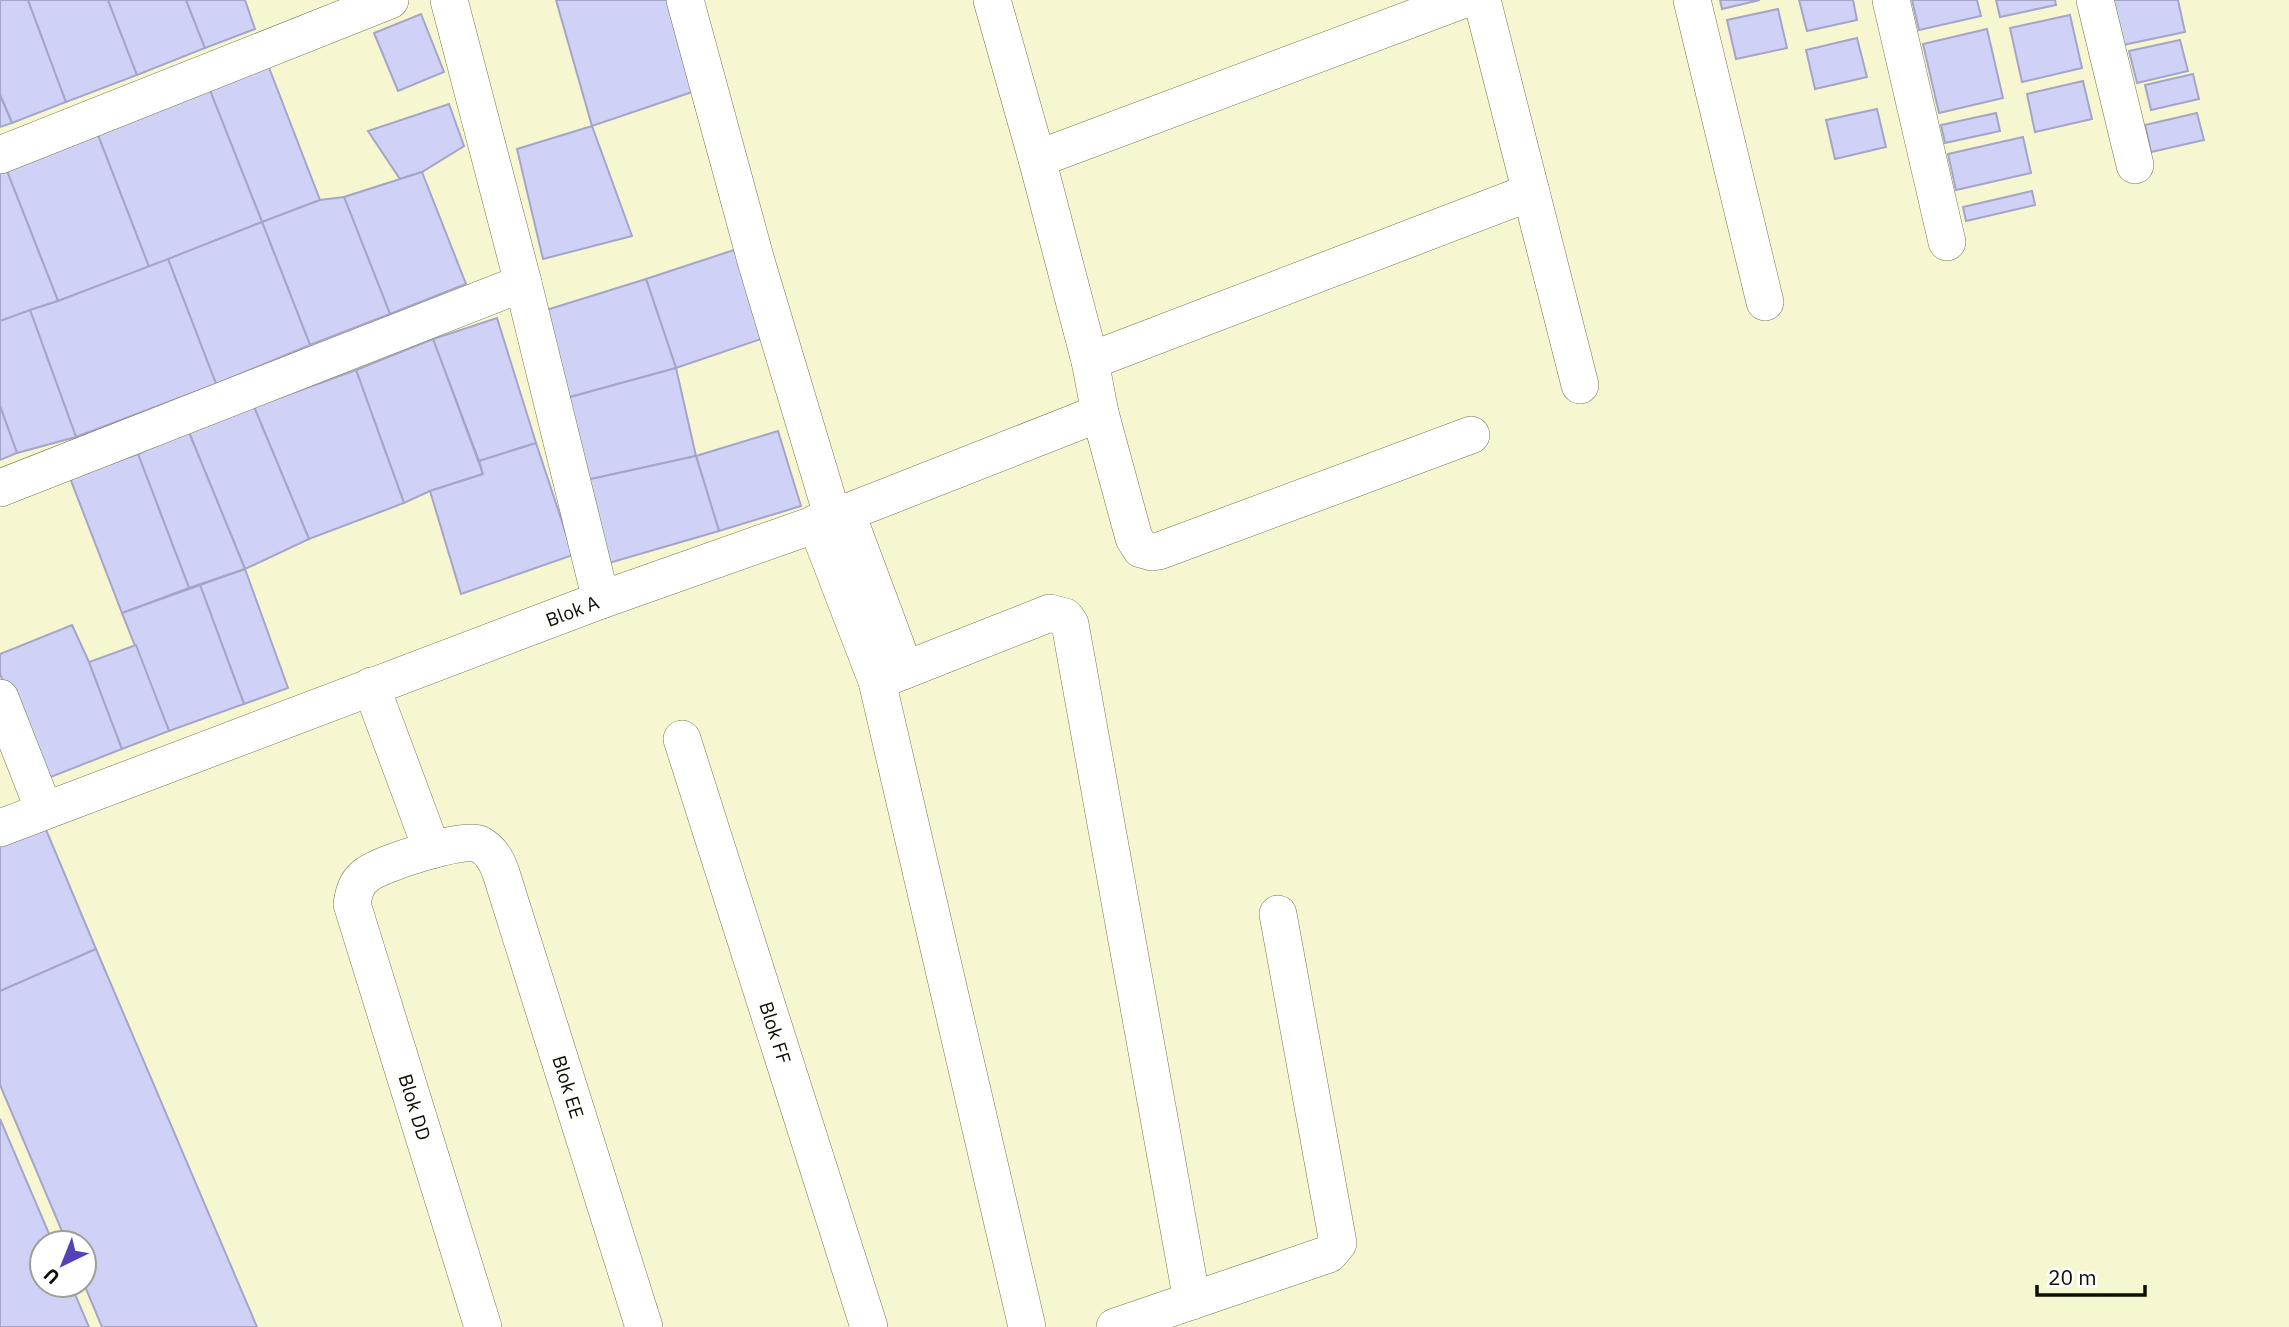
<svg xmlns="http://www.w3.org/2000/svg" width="2289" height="1327" font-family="'IBM Plex Sans',sans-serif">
	<rect width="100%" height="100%" fill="#f6f7d1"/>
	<g fill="#cfd1f6" stroke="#a4a5c8" stroke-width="2">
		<polygon points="0,0 28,0 66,102 12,123 0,95"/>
		<polygon points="28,0 108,0 137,75 66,102"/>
		<polygon points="108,0 186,0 205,48 137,75"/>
		<polygon points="186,0 245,0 255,29 205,48"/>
		<polygon points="556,0 670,0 695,91 592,126"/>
		<polygon points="1720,0 1760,0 1722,9"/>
		<polygon points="1799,0 1853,0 1857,20 1807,31"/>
		<polygon points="1912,0 1977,0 1981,16 1919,30"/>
		<polygon points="1996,0 2055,0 2056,5 2000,17"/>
		<polygon points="2112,0 2178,0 2185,32 2123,45"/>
		<polygon points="1778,9 1787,48 1736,59 1727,20"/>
		<polygon points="421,14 444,72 398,91 374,33"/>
		<polygon points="2070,15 2082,68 2022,82 2010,28"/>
		<polygon points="1987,29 2003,98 1939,113 1923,44"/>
		<polygon points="1857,38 1867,77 1815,89 1806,50"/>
		<polygon points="2180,40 2188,71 2137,83 2129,51"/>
		<polygon points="268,65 320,200 262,222 209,88"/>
		<polygon points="2193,74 2199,99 2151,110 2145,85"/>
		<polygon points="2083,81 2092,119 2035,132 2027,94"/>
		<polygon points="209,88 262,222 149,267 96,130"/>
		<polygon points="0,95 12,123 0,127"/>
		<polygon points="449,104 464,146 422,172 400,179 368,131"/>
		<polygon points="1877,109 1886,147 1835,159 1826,120"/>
		<polygon points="1996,113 2000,131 1945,143 1941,125"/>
		<polygon points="2197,113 2204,140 2151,152 2145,125"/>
		<polygon points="592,126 632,236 543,259 517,149"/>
		<polygon points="96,130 149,267 58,301 5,166"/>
		<polygon points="2023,137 2031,173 1956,190 1948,154"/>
		<polygon points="5,166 58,301 0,321 0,168"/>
		<polygon points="422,172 466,284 390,314 344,197"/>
		<polygon points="2032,191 2035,205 1966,221 1963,207"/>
		<polygon points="344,197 390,314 310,345 262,222 320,200"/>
		<polygon points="262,222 310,345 216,384 168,259"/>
		<polygon points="737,249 767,337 676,368 646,279"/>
		<polygon points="168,259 216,384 76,437 30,310 58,301"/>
		<polygon points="646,279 676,368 563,399 540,312"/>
		<polygon points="30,310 76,437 17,453 0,406 0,321"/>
		<polygon points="497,318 536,443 479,461 433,339"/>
		<polygon points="433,339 483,474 430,491 404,503 356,370"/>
		<polygon points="676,368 696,456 582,481 563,399"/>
		<polygon points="356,370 404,503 309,539 254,407"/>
		<polygon points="0,406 17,453 0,460"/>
		<polygon points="254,407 309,539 245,569 188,430"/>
		<polygon points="188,430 245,569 189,588 138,454"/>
		<polygon points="778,431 801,506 719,531 696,456"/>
		<polygon points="536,443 573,555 461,594 430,491 483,474 479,461"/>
		<polygon points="138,454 189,588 122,613 70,478"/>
		<polygon points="696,456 719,531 602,565 582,481"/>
		<polygon points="245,569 288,688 244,704 200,585"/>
		<polygon points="200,585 244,704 169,731 122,613"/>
		<polygon points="72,625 89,662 122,749 43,780 0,674 0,654"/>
		<polygon points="136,645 169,731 122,749 89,662"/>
		<polygon points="44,825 96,949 0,991 0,843"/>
		<polygon points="96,949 257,1327 102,1327 84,1284 84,1243 67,1243 0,1085 0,991"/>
		<polygon points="0,1119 53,1243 42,1243 42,1285 71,1285 89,1327 0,1327"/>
	</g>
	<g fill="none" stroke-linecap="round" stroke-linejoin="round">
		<g stroke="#767654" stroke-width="38">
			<g id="street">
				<polyline points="449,0 523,283 601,600"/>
				<polyline points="685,0 756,261 833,518"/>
				<polyline points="992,0 1037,159 1090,361 1100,413 1134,538 1141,549 1152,552 1159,551 1471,435"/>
				<polyline points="1482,0 1580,385"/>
				<polyline points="1692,0 1765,302"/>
				<polyline points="1891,0 1947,242"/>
				<polyline points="2095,0 2135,165"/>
				<polyline points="0,155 390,0"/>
				<polyline points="1037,159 1462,0"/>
				<polyline points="1090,361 1531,192"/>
				<polyline points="0,488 523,283"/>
				<polyline points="846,512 905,670"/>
				<polyline points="816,523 877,681 1027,1327"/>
				<polyline points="877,681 1050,613 1065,617 1070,624 1192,1301"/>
				<polyline points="371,686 432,850"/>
				<polyline points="0,698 44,810"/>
				<path id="s1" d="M682 739 869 1327"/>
				<path id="s2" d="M0 828 601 600 833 518 1100 413"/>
				<path id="s3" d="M483 1327 352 904C354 892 356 884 365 876 379 864 463 837 479 844 491 850 497 861 501 873L644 1327"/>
				<polyline points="1115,1327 1329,1254 1338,1243 1278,914"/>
			</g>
		</g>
		<use href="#street" stroke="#fff" stroke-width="37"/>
	</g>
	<g text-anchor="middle" stroke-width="7" stroke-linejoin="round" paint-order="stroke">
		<g font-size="19" fill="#0e0e03" stroke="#fff">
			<text dy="7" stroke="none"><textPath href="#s2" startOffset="612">Blok A</textPath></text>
			<text dy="7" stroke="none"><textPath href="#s1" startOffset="308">Blok FF</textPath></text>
			<text dy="7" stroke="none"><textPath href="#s3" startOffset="856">Blok EE</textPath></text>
			<text transform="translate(415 1107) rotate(73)" y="7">Blok DD</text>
		</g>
	</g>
	<g transform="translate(63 1264) rotate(223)"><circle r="33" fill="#ffffff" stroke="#9f9f9a" stroke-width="2"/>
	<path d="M0-5L12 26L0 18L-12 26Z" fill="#5243ba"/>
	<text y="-10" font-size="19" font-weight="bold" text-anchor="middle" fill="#0e0e03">U</text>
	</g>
	<path d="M2037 1285v10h108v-10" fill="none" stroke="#0e0e03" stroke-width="3.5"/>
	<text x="2048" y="1285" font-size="21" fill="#0e0e03" stroke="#ffffff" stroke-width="5" paint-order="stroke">20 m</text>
</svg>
